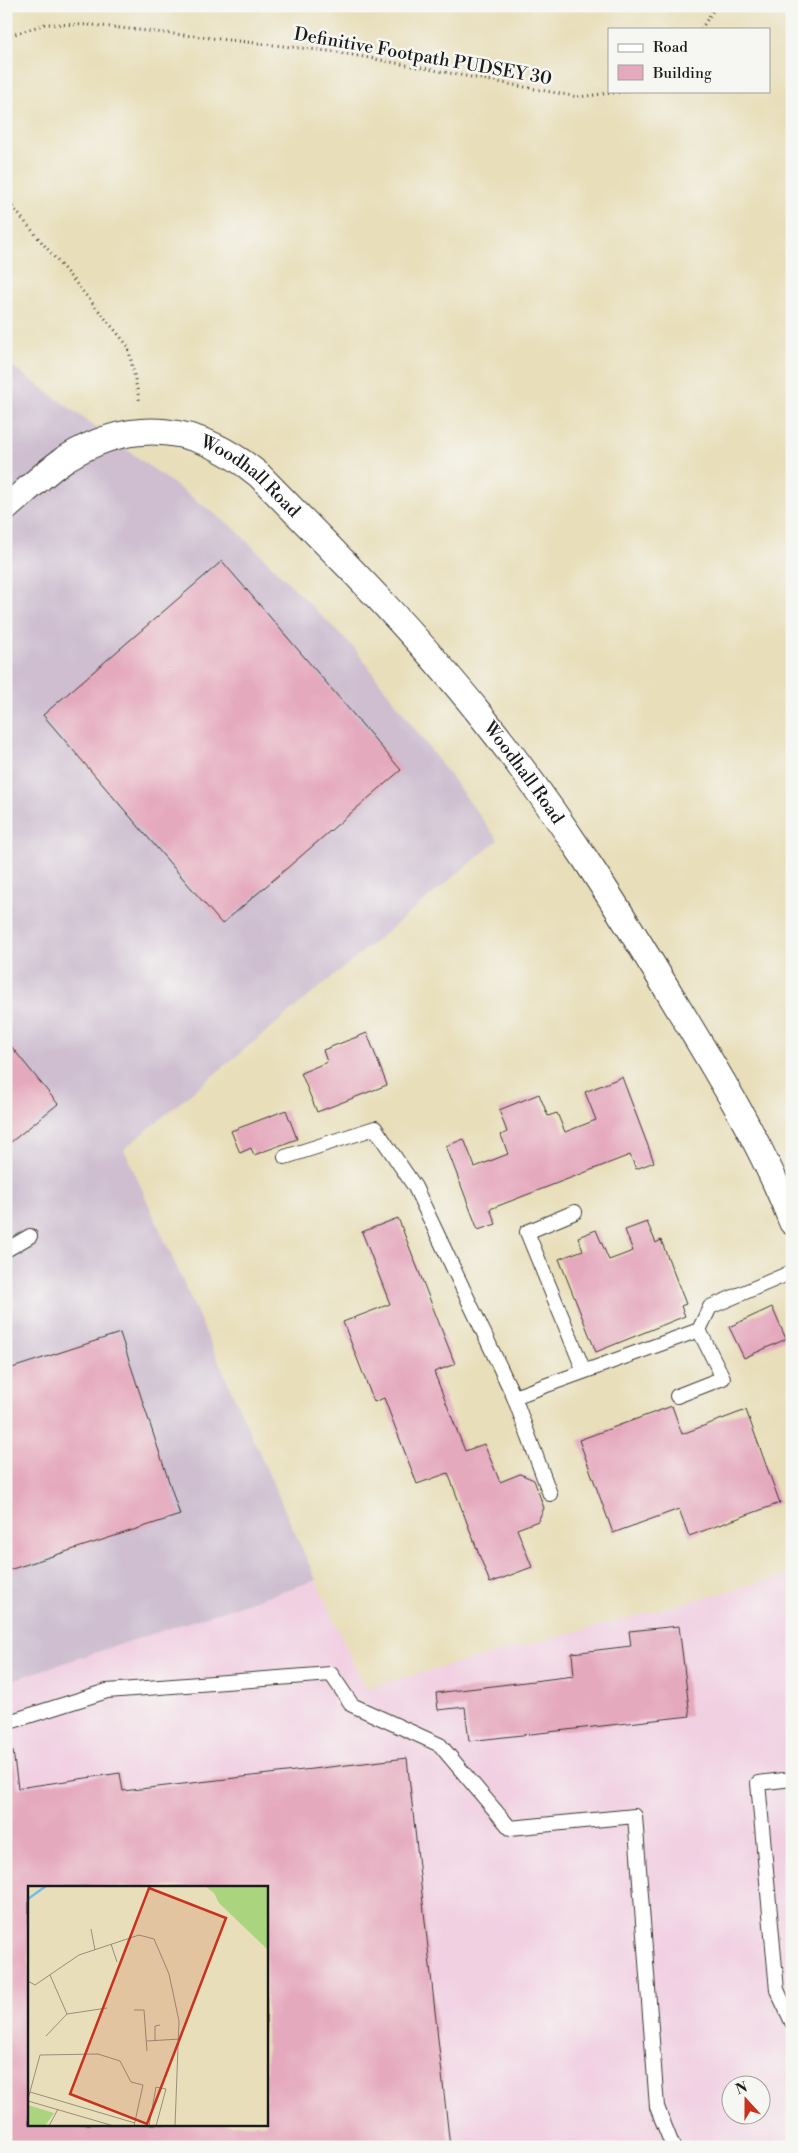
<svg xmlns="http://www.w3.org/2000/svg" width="798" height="2153" font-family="'Libre Bodoni',serif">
	<rect width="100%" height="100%" fill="#f6f6f2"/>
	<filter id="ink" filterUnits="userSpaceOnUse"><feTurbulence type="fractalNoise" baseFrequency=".02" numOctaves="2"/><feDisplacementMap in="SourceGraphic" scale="10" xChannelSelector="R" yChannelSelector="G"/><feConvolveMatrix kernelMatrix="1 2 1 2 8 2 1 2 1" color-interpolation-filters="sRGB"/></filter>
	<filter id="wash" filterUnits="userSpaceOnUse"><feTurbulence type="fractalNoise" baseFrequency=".0096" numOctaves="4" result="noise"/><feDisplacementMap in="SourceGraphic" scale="20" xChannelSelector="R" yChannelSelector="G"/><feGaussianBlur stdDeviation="1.12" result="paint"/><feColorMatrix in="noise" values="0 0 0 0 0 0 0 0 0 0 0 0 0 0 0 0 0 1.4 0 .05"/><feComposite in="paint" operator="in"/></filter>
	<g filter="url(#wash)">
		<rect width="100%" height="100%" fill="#e8deb9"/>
		<path fill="#f1d0e2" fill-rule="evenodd" d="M792 1574V2147H6V1682L316 1580 365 1688ZM29 1887H266V2124H29ZM730 2086H760V2116H730Z"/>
		<polygon fill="#cebed0" points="6,359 15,368 234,528 355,649 498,840 124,1149 316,1580 6,1682"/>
		<g id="blocks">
			<g fill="#e5a9bd" fill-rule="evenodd">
				<polygon points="222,561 401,770 222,924 43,715"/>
				<polygon points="367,1033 387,1085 317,1112 301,1073 327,1062 323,1050"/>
				<polygon points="6,1040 58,1104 6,1146"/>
				<polygon points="622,1077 654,1162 636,1169 630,1155 490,1209 496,1224 478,1230 446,1146 464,1139 475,1167 508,1154 501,1135 507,1132 499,1110 539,1094 548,1116 557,1113 565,1132 596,1120 585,1092"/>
				<polygon points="286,1110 297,1139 254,1155 251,1148 240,1153 231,1131"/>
				<polygon points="398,1218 455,1364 434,1372 465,1451 484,1444 500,1482 520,1474 534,1480 544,1508 538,1521 517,1529 532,1567 490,1583 448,1473 417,1484 384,1398 374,1402 343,1322 390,1304 362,1232"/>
				<polygon points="647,1222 656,1243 661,1240 686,1304 681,1306 685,1316 596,1352 559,1259 583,1250 578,1237 596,1230 609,1260 633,1251 625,1230"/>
				<polygon points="772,1307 786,1339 744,1358 729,1327"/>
				<polygon points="120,1333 180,1515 6,1571 6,1370"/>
				<polygon points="672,1406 682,1434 746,1410 780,1503 689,1536 679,1509 613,1533 579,1440"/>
				<polygon points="679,1626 690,1716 469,1741 465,1707 438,1710 436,1693 574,1676 572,1653 631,1646 629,1631"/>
				<path d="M13 1751 18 1788 120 1773 123 1791 407 1758 450 2147H6V1754ZM29 1887H266V2124H29Z"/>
			</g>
		</g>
	</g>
	<g filter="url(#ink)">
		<use href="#blocks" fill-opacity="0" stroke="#3b3934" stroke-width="1"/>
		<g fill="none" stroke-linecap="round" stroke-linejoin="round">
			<g stroke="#3b3934" stroke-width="16">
				<g id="lane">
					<polyline points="285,1157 375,1128 415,1187 514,1397 550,1494"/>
					<polyline points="575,1212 527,1232 584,1371"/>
					<polyline points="6,1250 30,1236"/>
					<polyline points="677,1396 723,1378 699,1330"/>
					<polyline points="514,1397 699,1330 710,1307 792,1272"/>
					<polyline points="6,1723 107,1691 331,1674 352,1705 440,1745 510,1828 635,1816 657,2107 673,2147"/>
					<polyline points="792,1779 758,1783 777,1990 792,2022"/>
				</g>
			</g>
			<g stroke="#3b3934" stroke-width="28">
				<g id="street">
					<path id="s1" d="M6 508C25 492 44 473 65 459 133 416 199 425 259 475 334 552 412 629 479 713 554 806 618 907 679 1009 721 1078 763 1147 792 1222"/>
				</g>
			</g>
			<g stroke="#3b3934" stroke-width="3" stroke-dasharray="1 4" stroke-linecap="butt">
				<polyline points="701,29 716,6"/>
				<polyline points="6,37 45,24 93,25 337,52 578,97 628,91"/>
				<polyline points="6,199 128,346 140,403"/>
			</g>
			<use href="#lane" stroke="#fff" stroke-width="14"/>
			<use href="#street" stroke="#fff" stroke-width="26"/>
		</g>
	</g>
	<g text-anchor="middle" stroke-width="5" stroke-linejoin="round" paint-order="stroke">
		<g font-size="18" fill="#1c1c1c" stroke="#f6f6f2">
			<text transform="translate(423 56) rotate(10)" y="6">Definitive Footpath PUDSEY 30</text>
			<text dy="6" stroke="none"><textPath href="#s1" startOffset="281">Woodhall Road</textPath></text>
			<text dy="6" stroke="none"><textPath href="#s1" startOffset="686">Woodhall Road</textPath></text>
		</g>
	</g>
	<g transform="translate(28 1886)">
		<rect width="240" height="240" fill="#e8deb9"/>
		<path d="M177 0H240V64L191 17 186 7ZM0 219 26 227 17 240H0Z" fill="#abd47f"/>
		<path fill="none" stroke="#72bdeb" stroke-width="2.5" d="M0 13 18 0"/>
		<path fill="none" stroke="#96907a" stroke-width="1" d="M63 43 67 64M83 58 89 76M0 95 7 99 51 69 111 49 126 53 141 88 151 135 147 240M106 124H116L119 165M39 128 79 122M18 150 39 128 22 89M119 155 152 153M127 155V140L132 139M2 206 107 237M0 213 12 169 70 168 92 175 103 196 115 199 106 240M0 215 86 240M21 240 30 223M121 240 128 201 138 203 128 240"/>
		<path fill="#c8321e" fill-opacity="0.15" stroke="#c8321e" stroke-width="2.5" d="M121 2 198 32 119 238 42 208Z"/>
		<rect width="240" height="240" fill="none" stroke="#1c1c1c" stroke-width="2.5"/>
	</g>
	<rect width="798" height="2153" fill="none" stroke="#f6f6f2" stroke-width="25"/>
	<rect x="608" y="28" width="162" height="65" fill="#f6f6f2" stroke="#9f9f9c"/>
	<rect x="618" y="44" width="25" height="8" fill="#ffffff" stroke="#9f9f9c"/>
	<text x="653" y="52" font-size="15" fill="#1c1c1c">Road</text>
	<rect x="618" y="65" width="25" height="15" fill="#e5a9bd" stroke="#9f9f9c"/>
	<text x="653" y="78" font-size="15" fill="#1c1c1c">Building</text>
	<g transform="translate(746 2100) rotate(339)"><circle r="24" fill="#f6f6f2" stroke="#9f9f9c"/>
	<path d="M0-4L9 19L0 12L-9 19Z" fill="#c8321e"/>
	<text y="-8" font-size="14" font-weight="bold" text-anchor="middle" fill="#1c1c1c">N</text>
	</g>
</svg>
